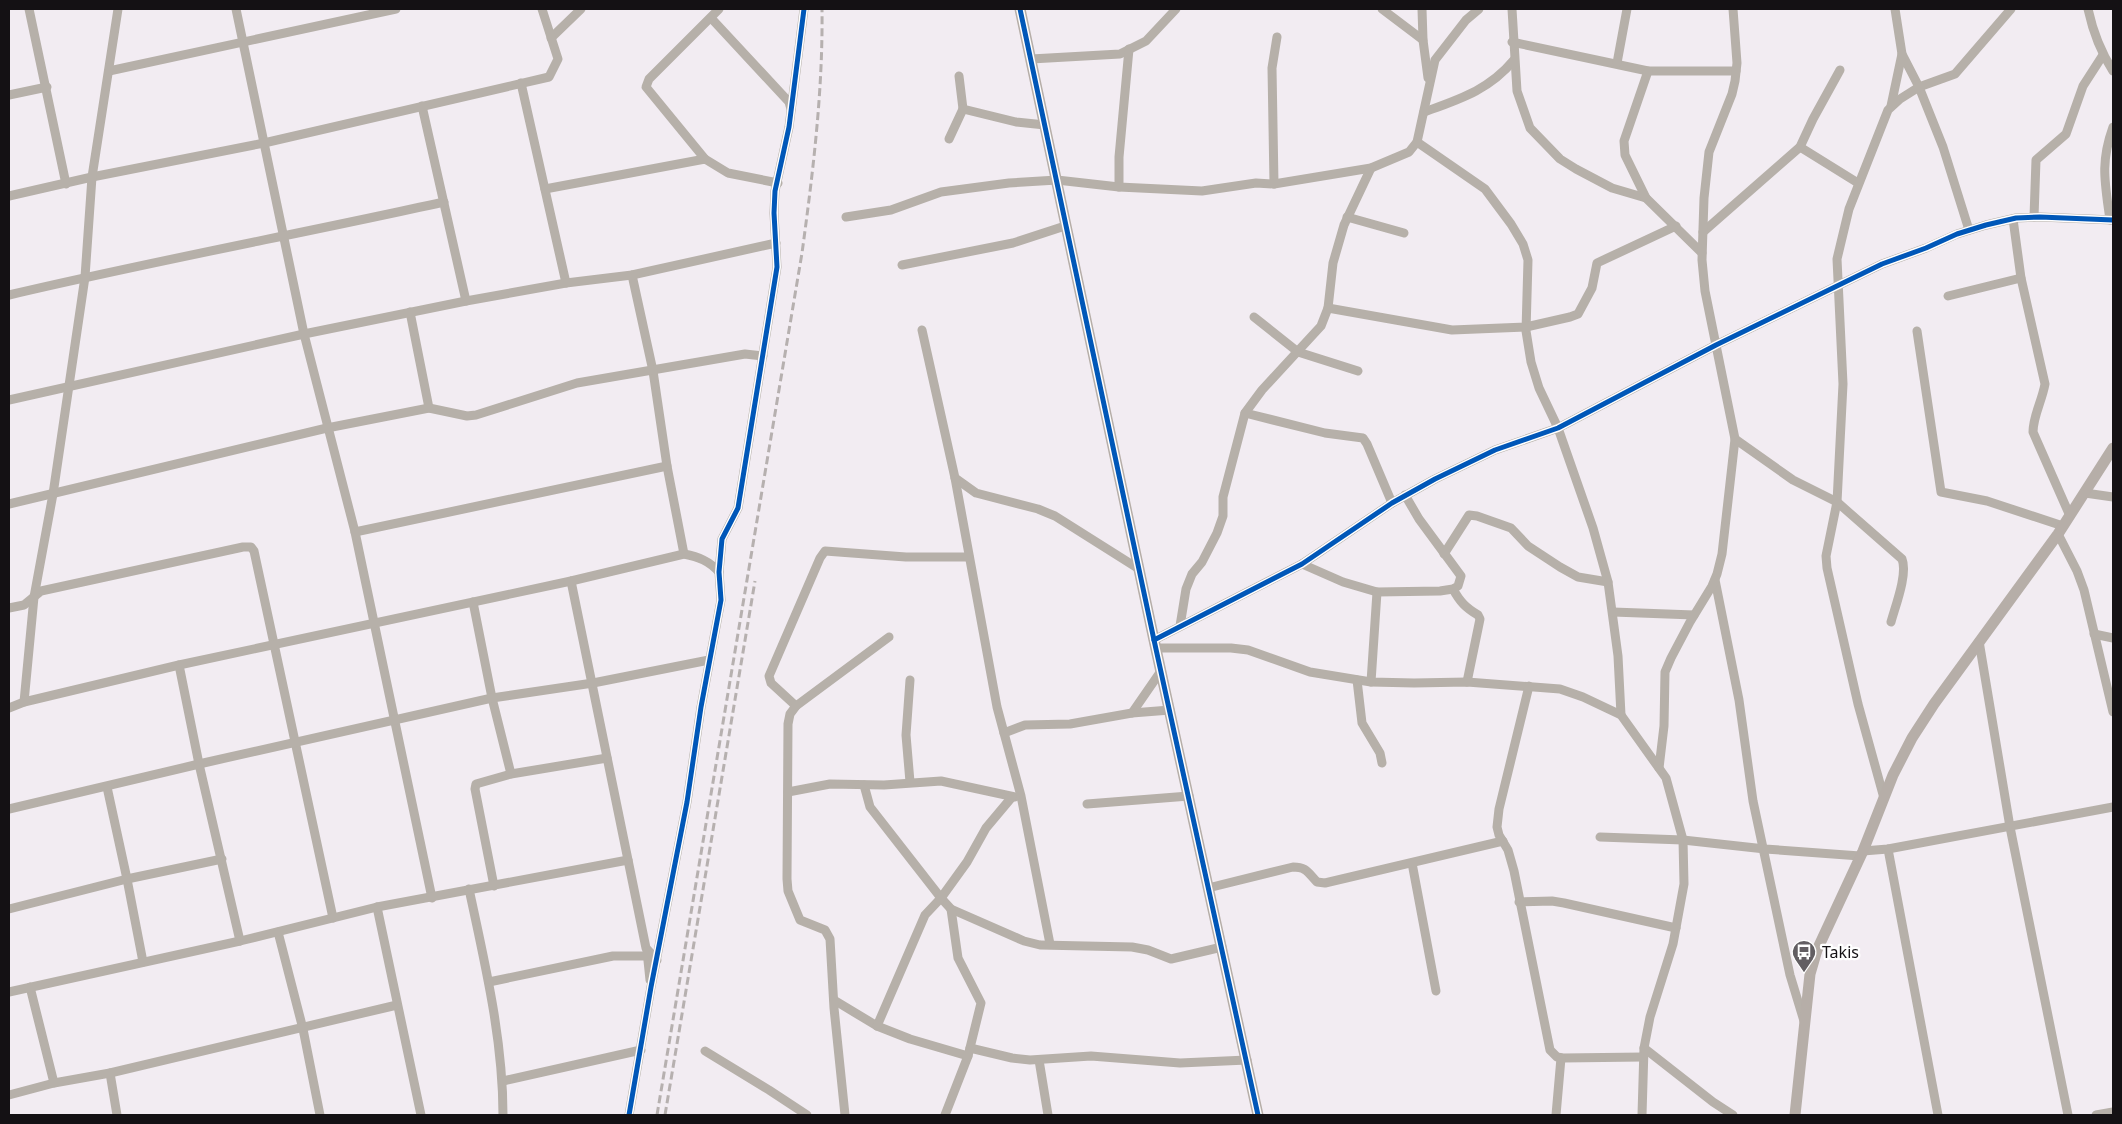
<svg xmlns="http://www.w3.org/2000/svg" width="2122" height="1124" font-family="'Noto Sans',sans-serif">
	<rect width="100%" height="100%" fill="#f2ecf2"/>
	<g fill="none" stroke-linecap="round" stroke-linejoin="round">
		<g stroke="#b6b0a9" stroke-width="9">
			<polyline points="29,9 66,184"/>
			<polyline points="236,9 304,334 355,532 432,898"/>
			<polyline points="1382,9 1423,40"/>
			<polyline points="1422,9 1423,40 1428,78"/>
			<polyline points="1512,9 1517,91 1530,128 1560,159 1576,169 1612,188 1646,198"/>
			<polyline points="1895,9 1902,54 1919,87 1943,147 1969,230"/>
			<path d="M2088 9C2093 32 2100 51 2113 71"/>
			<polyline points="711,18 789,102 791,109"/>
			<polyline points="551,38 581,9"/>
			<polyline points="1512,42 1648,71 1736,71"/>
			<polyline points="1031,59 1120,54 1146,41 1176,9"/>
			<polyline points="1617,63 1627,9"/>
			<polyline points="109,71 396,9"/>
			<polyline points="1648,71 1624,141 1625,155 1646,198 1702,253"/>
			<polyline points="959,76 963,109 1016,122 1045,125"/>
			<polyline points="521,83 566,283"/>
			<polyline points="9,95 47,87"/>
			<polyline points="422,106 466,301"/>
			<polyline points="1891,106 1902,54"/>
			<path d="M1424 112C1460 99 1489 90 1514 60"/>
			<polyline points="949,139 963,109"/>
			<polyline points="1417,142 1485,189 1511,224 1523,244 1528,260 1526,331 1531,362 1539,388 1558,428 1593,528 1608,582 1618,656 1621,715"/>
			<polyline points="1800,147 1858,183"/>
			<polyline points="705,159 646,87 649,79 719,9"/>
			<polyline points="1274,184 1272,68 1277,37"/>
			<polyline points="1119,187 1119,157 1129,49"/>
			<polyline points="545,189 705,159 728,173 778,183"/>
			<polyline points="9,196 92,177 264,143 549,77 558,59 542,9"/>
			<polyline points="846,217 891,210 941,192 1009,183 1057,180 1119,187 1202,191 1256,183 1274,184 1371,168 1409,152 1417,142 1435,60 1466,20 1479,9"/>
			<polyline points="1347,217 1404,233"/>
			<polyline points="2034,217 2036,160 2066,134 2083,86 2103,55"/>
			<path d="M2013 219 2021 278 2045 384C2042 401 2033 416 2033 432L2070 516"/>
			<path d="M2110 220C2105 183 2100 163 2113 127"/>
			<polyline points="1703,232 1800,147 1813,119 1840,70"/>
			<polyline points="902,265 1013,243 1065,226"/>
			<polyline points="632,275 653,371 667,466 684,554"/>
			<path d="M9 295C153 261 299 234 444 202"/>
			<polyline points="1948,296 2021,278"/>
			<polyline points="1328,308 1333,263 1344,225 1371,168"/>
			<polyline points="410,312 429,408"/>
			<polyline points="1254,317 1298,352 1358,371"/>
			<polyline points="922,330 955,478 976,493 1038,509 1055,516 1139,569"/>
			<polyline points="1917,331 1941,492 1987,501 2063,526"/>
			<polyline points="9,400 304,334 466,301 566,283 632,275 776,243"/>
			<polyline points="1245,413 1325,433 1363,438 1367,444 1392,503"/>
			<path d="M1735 439 1793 480 1837 502 1902 559C1908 574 1895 607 1891 622"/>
			<polyline points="955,478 997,707 1021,796 1050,944"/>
			<polyline points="2085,493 2113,497"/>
			<polyline points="9,504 327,428 429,408 467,416 476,415 577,383 745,354 763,356"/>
			<polyline points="355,532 667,466"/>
			<polyline points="2058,534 2077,571 2084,590 2113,712"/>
			<polyline points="1444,554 1469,515 1477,516 1511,528 1528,546 1560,567 1578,577 1608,582"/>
			<polyline points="1302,564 1343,582 1377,592 1440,591 1453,589 1458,586 1461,576 1419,519 1405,495"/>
			<polyline points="1715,580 1739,700 1753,801 1790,975 1804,1021"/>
			<polyline points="571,581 646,948 657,960"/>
			<path d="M1453 589C1460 602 1466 608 1478 615L1480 619 1467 682"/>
			<polyline points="473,602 492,698 511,774"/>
			<polyline points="9,608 24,605 41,591 243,547 251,547 254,551 333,918"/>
			<polyline points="1613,612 1694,615"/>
			<polyline points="1180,626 1186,589 1192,574 1202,562 1217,533 1223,516 1223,497 1245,413 1262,390 1321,326 1328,308 1452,330 1526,327 1570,317 1578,314 1592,288 1597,263 1676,226"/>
			<polyline points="2094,634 2113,638"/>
			<polyline points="1154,640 1302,564 1392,503 1435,479 1495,450 1558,428 1716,345 1882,264 1926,248 1957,234 1986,225 2016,218 2040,217 2113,220"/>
			<polyline points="1979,641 2010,827 2068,1115"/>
			<polyline points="1156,648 1231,648 1248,650 1310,672 1371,682 1414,683 1467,682 1560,689 1583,697 1621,715 1666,778 1683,840 1684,884 1673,944 1650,1017 1644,1048 1642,1115"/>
			<polyline points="179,665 199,764 240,941"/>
			<polyline points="910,680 906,735 910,782"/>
			<polyline points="1357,680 1362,723 1380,753 1382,763"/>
			<polyline points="1371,682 1377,592"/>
			<polyline points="1529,686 1499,809 1497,827 1499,835 1508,850 1514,871 1550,1050 1557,1057 1563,1058 1643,1057"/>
			<polyline points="24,702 34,597 53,494 85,277 92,177 118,9"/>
			<polyline points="796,706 771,683 769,676 820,558 825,551 906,557 969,557"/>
			<path d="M9 708 24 702 179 665 571 581 684 554C699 557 709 561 719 572"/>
			<polyline points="1132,713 1161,671"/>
			<polyline points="1004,733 1025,725 1070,724 1132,713 1170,710"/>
			<polyline points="1659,768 1664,726 1665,672 1671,658 1690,622 1712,586 1717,574 1722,554 1735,439 1705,291 1702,260 1704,198 1709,152 1732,94 1735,81 1737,63 1733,9"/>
			<polyline points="864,785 870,807 941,898 951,909 1024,941 1040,945 1132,947 1148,950 1171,959 1222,947"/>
			<polyline points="107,787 127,879 143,962"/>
			<polyline points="788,792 830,784 884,785 941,781 1015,797"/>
			<polyline points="1884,798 1858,704 1827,568 1826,556 1837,502 1843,384 1837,259 1849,209 1888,110 1900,99 1919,87 1955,74 2011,9"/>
			<polyline points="1087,804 1189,796"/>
			<polyline points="9,809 199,764 492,698 593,683 709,660"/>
			<polyline points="1600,837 1683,840 1765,849 1860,856"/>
			<polyline points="1888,849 1938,1115"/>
			<polyline points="1863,851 1888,849 2113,807"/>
			<polyline points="1412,863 1436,991"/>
			<polyline points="494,886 475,789 476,784 511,774 607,758"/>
			<path d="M1208 888 1293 867C1307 867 1308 873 1317 882L1325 883 1503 841"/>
			<path d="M469 889C485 964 503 1039 503 1115"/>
			<polyline points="1519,902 1552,901 1564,903 1676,928"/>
			<polyline points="377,907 421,1115"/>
			<polyline points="9,909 127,879 222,859"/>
			<polyline points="278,932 303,1029 320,1115"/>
			<polyline points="647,951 650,980"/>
			<polyline points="489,982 613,956 647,956"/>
			<polyline points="30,987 54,1083"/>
			<polyline points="9,992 240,941 377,907 628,860"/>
			<polyline points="834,1000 877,1026 910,1039 968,1056"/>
			<polyline points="877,1026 925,915 941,898 967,862 986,828 1012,797"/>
			<polyline points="970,1048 1012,1058 1030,1060 1091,1056 1180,1063 1247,1060"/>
			<polyline points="1644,1048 1713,1102 1733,1115"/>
			<polyline points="705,1051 769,1090 807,1115"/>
			<polyline points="1039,1060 1048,1115"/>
			<polyline points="110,1073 117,1115"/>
			<polyline points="503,1081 641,1050"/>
			<polyline points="9,1095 54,1083 110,1073 397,1005"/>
			<polyline points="629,1115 651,987 687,802 701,707 721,600 719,572 722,539 738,508 777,267 774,213 775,191 789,127 804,9"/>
			<polyline points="845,1115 834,1008 830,939 825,930 800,920 788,891 787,879 788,724 790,714 796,706 889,637"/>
			<polyline points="945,1115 968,1056 981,1003 958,958 951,909"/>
			<polyline points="1556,1115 1561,1058"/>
			<polyline points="2096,1115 2113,1112"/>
		</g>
		<g stroke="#b6aea8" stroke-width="11">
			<polyline points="1020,9 1154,640 1258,1115"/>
			<polyline points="1795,1115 1810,974 1817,950 1863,851 1893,775 1912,738 1934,704 2058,534 2113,448"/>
		</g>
		<g stroke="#b6b0af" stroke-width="3" stroke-dasharray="8 4" stroke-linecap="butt">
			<path d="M657 1115 802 253C813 172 823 91 822 9"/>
			<polyline points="665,1115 755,581"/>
		</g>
		<g stroke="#fff" stroke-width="8">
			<g id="cycleway">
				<polyline points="1020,9 1154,640 1258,1115"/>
				<polyline points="1154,640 1302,564 1392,503 1435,479 1495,450 1558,428 1716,345 1882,264 1926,248 1957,234 1986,225 2016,218 2040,217 2113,220"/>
				<polyline points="629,1115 651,987 687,802 701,707 721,600 719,572 722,539 738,508 777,267 774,213 775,191 789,127 804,9"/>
			</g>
		</g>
		<use href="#cycleway" stroke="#0057b8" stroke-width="5"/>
	</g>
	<defs>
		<g id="bus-pin" transform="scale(1.25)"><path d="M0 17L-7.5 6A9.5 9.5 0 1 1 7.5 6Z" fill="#625e62" stroke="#fff"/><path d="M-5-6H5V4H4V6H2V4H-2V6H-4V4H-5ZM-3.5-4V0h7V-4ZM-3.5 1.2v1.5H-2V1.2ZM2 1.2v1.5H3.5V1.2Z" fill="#fff"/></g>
	</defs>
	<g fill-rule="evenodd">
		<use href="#bus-pin" x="1804" y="952"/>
	</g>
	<g text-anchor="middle" stroke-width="4.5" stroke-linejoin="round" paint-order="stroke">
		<g font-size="16" fill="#141114" stroke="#fff" text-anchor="start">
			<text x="1822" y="958">Takis</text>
		</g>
	</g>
	<rect width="2122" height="1124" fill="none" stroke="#141114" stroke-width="20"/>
</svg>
